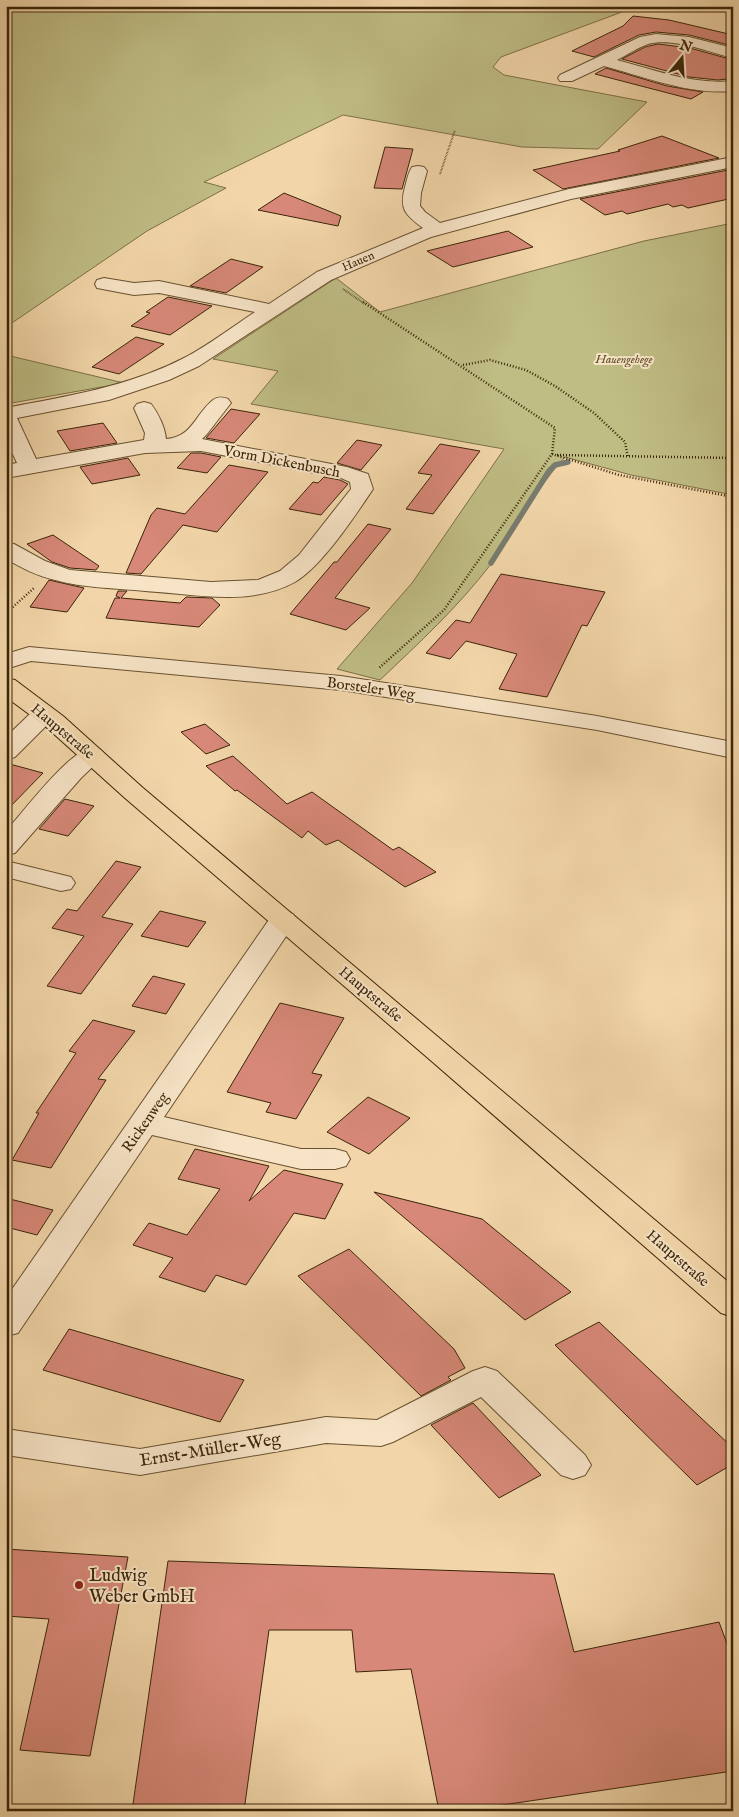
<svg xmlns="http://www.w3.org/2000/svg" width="739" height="1817" font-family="'IM FELL English',serif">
	<rect width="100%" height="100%" fill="#f2d6a9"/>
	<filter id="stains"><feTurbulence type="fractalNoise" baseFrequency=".004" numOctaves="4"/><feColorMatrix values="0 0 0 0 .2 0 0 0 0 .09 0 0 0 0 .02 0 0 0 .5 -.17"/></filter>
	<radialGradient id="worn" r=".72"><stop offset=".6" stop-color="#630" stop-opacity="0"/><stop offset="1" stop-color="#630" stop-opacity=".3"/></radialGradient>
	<g fill="#bfbc84" stroke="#7d7046">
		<polygon points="6,6 638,6 501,57 493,67 504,75 647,102 598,149 522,147 343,115 204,182 226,188 147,231 6,327"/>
		<path d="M733 223V495L631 475 565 457C535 489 517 529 491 564 458 607 419 643 380 680L337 669 412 583 504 449 251 404 278 371 213 359 336 278 380 312 644 241Z"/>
		<polygon points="6,355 124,383 6,404"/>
	</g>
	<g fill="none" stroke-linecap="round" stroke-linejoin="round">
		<polyline stroke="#787c6f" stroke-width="5.5" points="491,563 549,471 555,465 568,462"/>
	</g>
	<g fill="#d78878" stroke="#3b2508">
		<polygon points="633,16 669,20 733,35 733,46 689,35 656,32 639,35 594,57 572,51 623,26"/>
		<polygon points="658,44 690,48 733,60 733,76 727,79 718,80 689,77 622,59 645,47"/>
		<polygon points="606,68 667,86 703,92 691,99 595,74"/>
		<polygon points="662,136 719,158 563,189 533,170 620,151 618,150"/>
		<polygon points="385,147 413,149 402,189 374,188"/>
		<polygon points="733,169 733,198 688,208 682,205 673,207 668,204 627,214 622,211 605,215 580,199"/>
		<polygon points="284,193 341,216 338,226 258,210"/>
		<polygon points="508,231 533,247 453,267 427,251"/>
		<polygon points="231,259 263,267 226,293 190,286"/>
		<polygon points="168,297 212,306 170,335 131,326 150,313 146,312"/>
		<polygon points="136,337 164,344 119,374 92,367"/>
		<polygon points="231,409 260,414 234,443 206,438"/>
		<polygon points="103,423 117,443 70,451 57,431"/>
		<polygon points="357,440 382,445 361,470 337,463"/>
		<polygon points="440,444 480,451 433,514 406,509 432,475 418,473"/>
		<polygon points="191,453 201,453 221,457 207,473 177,468"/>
		<polygon points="128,458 140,475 92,484 80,467"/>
		<polygon points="229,465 268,472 217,532 183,525 141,574 126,573 151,515 157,508 185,514"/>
		<polygon points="324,477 340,480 348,484 321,515 289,509 313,482 318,483"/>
		<polygon points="368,524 391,529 335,598 370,608 346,630 290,614 334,562 337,562"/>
		<polygon points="53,535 99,566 96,570 70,568 52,562 27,544"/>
		<polygon points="501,574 605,592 587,626 582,625 547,697 499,689 517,654 466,641 450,659 426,653 456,620 470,623"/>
		<polygon points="49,580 84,588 67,612 30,607"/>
		<polygon points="118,591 127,591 121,598 180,603 186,597 212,598 220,605 199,627 106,618 115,598 120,598 116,596"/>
		<polygon points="205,724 230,745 206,754 181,732"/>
		<polygon points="233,756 287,804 312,792 393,850 399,847 436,872 405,887 338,840 326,845 308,831 302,838 237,790 235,791 206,766"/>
		<polygon points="6,763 43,773 6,811"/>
		<polygon points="65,799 94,806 68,836 39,829"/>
		<polygon points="116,861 141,867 102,917 133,924 81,994 47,986 84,936 52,928 67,909 77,911"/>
		<polygon points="160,911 206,922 188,947 141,936"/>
		<polygon points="153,976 185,984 166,1014 132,1006"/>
		<polygon points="280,1003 344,1018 312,1073 322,1075 296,1119 266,1112 271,1103 227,1092"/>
		<polygon points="93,1020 135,1031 98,1079 106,1080 51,1168 12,1160 39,1113 36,1113 76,1053 69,1051"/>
		<polygon points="368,1097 410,1118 369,1154 327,1132"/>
		<polygon points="195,1149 269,1166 249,1201 284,1170 343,1184 325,1219 294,1213 246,1285 216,1275 205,1292 159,1277 173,1258 133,1245 149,1223 187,1235 220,1189 178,1179"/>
		<polygon points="374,1192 482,1219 571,1292 525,1320"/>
		<polygon points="6,1198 53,1210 37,1235 6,1227"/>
		<polygon points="349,1249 454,1349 465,1368 448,1377 451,1380 421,1396 298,1276"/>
		<polygon points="599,1322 733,1448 733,1464 697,1485 555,1345"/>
		<polygon points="69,1329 244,1380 220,1422 43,1370"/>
		<polygon points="473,1403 541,1475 499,1498 431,1425"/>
		<polygon points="6,1549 128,1557 90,1756 20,1750 49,1619 6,1616"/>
		<polygon points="168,1561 554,1574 574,1652 719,1622 733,1660 733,1771 489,1807 490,1811 439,1811 411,1669 356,1672 352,1630 269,1630 244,1811 132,1811"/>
	</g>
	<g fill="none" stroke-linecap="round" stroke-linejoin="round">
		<g stroke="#695130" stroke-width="2">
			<g id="minor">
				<path d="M656 34 689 37 733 48V58C709 52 672 37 648 44 637 48 627 55 617 60 655 70 693 85 733 81V91C689 95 645 77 604 66L572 81H560L558 78 560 75 640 37Z"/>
				<path d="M733 157V167L571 199 431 237 331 280 199 366 169 380 109 400 17 418 36 459 144 440 145 433 134 408 137 404 144 402 151 404C158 413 165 427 166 439 193 437 195 414 213 400 218 396 223 397 228 399L231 403 207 434 202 439 347 467 368 474 373 489C355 516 322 566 295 582 250 607 193 594 145 591 115 588 84 588 55 580 37 576 22 568 6 559V542L14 544 45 561 70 570 211 582 258 580 280 571 299 555 351 489 350 482 341 478 201 451 145 453 6 478V465L17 463 6 439V408C67 396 128 387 184 358 209 345 232 327 255 312L159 293 134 295 97 288 95 284 97 280 104 278 134 283 159 281 269 304 317 272 423 228C405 215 399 209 405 187 407 180 408 173 412 167L418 166 424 167 427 171 421 193 420 206 425 212 440 223 569 189Z"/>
				<polygon points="29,647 341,676 597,716 733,742 733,758 597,730 341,690 31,661 6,669 6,654"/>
				<polygon points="44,707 53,709 56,714 53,719 15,757 6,760 6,737 35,709"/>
				<path d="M92 747 101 750 105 755 81 778 15 853 6 855V831C25 810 67 753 92 747Z"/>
				<polygon points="6,861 71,877 75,883 71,889 61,891 6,877"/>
				<polygon points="283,912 293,914 297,920 164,1117 301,1149 335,1149 346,1152 350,1159 346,1166 335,1169 301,1169 152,1135 18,1333 6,1336 6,1298 273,914"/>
				<polygon points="485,1367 497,1371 585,1455 591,1465 585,1475 573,1479 561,1475 481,1397 393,1442 381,1446 326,1443 140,1475 6,1455 6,1429 140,1449 326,1417 377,1420 473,1371"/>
			</g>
		</g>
		<g stroke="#3b2508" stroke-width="2">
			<polygon id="major" points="6,678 15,680 63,716 143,788 733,1286 733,1317 721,1313 428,1058 125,798 45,726 6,697"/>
		</g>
		<g stroke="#3b2508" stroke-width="2" stroke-dasharray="0.5 1" stroke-linecap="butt">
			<polyline points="440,174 455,130"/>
			<polyline points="343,289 365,304"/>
		</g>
		<g stroke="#3b2508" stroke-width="2.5" stroke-dasharray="1 2" stroke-linecap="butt">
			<polyline points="363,302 555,428 552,454 444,610 379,668"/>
			<polyline points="463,365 490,360 526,370 555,386 594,413 625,442 628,458"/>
			<polyline points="552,454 619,475 733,497"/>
			<polyline points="557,455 733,458"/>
			<polyline points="6,613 34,588"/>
		</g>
		<use href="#minor" fill="#f7e4c7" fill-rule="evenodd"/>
		<use href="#major" fill="#f2d6a9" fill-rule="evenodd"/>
	</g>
	<circle fill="#8f2418" stroke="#f7e4c7" stroke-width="2" cx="79" cy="1585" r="5"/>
	<g text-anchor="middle" stroke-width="4" stroke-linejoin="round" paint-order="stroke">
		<g font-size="12" fill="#3b2508" stroke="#f7e4c7">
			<text transform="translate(358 261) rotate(-23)" y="4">Hauen</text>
		</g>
		<g font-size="12" font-style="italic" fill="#5c4b27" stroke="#f7e4c7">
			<text x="624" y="363">Hauengehege</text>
		</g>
		<g font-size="15" fill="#3b2508" stroke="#f7e4c7">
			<text transform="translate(282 461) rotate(11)" y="5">Vorm Dickenbusch</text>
			<text transform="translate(371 688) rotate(8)" y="5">Borsteler Weg</text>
			<text transform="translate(63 731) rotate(40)" y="5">Hauptstraße</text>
			<text transform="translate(371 994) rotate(40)" y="5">Hauptstraße</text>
			<text transform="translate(145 1122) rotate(-55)" y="5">Rickenweg</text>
			<text transform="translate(678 1258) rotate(41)" y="5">Hauptstraße</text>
		</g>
		<g font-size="18" fill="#3b2508" stroke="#f7e4c7">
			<text transform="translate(210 1449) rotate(-9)" y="6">Ernst-Müller-Weg</text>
		</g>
		<g font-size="18" fill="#3b2508" stroke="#f7e4c7" text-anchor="start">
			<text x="89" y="1581">Ludwig<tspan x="89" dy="21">Weber GmbH</tspan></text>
		</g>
	</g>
	<rect width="739" height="1817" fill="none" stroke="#f2d6a9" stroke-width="25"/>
	<rect x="8" y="8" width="724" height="1802" fill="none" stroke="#3b2508" stroke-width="2.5"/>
	<rect x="12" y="12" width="714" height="1792" fill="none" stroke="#3b2508"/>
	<g transform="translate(682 58) rotate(18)" stroke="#f7e4c7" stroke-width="4" paint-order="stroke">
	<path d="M0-4L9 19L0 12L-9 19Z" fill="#3b2508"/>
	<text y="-8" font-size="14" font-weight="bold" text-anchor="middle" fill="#3b2508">N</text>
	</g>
	<rect width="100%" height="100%" filter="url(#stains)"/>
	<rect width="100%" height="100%" fill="url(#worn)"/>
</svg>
